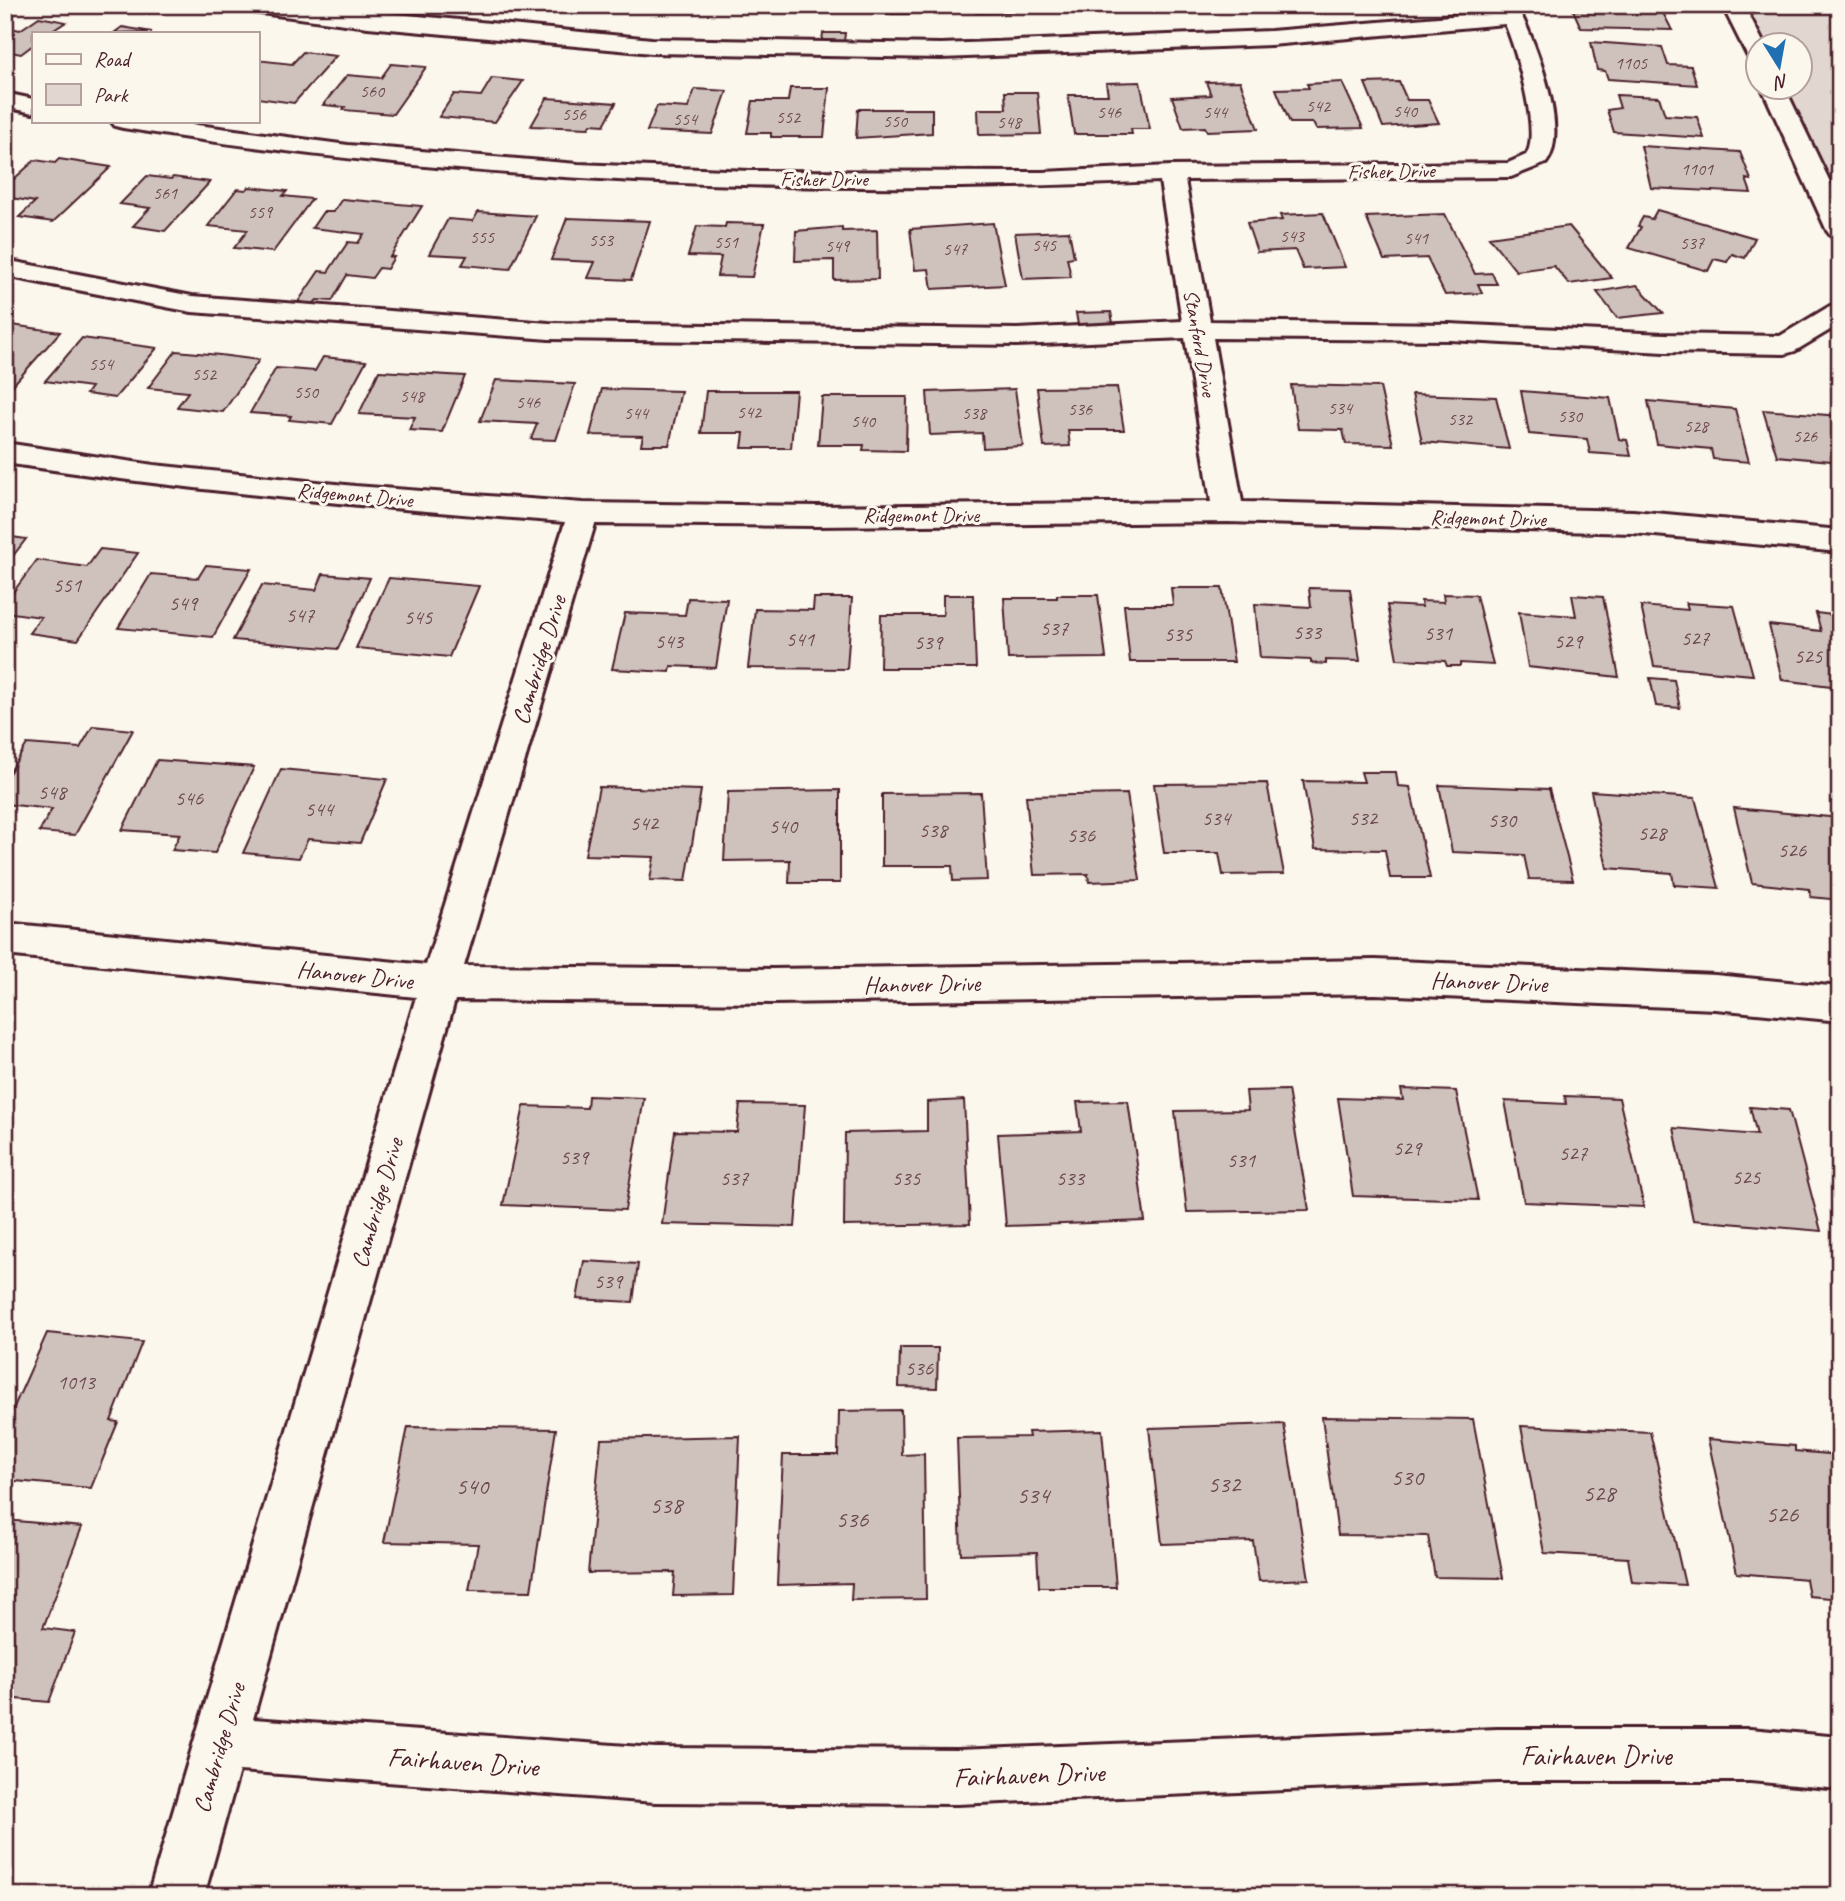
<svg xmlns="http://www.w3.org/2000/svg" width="1845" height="1901" font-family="Caveat,sans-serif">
	<rect width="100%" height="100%" fill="#fbf7ec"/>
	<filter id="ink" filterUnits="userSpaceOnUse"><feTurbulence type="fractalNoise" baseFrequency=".0143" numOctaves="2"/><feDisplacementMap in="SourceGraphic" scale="14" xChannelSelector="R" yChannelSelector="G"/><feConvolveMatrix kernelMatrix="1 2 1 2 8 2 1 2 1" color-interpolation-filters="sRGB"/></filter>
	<g filter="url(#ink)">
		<polygon fill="#e2d7d0" stroke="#967b7e" stroke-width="2" points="1745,5 1840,5 1840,209 1783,88 1800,88 1800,46 1763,45"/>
		<g fill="#cfc2bc" stroke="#4a1f2b" stroke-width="2">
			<polygon points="877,5 911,5 911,14 878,14"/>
			<polygon points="975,5 1009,5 1011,12 976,13"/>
			<polygon points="1583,5 1631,5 1633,10 1662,11 1672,30 1581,28 1573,10 1578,10 1577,7"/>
			<polygon points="39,17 66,22 49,33 33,33 33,45 21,54 5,51 5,27 20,30"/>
			<polygon points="122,27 152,32 114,33"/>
			<polygon points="823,33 845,33 844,41 822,41"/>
			<polygon points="1591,42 1662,47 1668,65 1691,66 1697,85 1608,79 1605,71 1597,70"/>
			<polygon points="303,52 336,56 294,103 257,98 257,60 292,64"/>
			<polygon points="391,64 426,67 393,114 343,110 345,107 323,105 347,75 381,78"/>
			<polygon points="492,78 523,81 495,122 439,117 454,94 481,96"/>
			<polygon points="1240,81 1258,129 1207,131 1205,127 1183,128 1172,97 1211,95 1206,82"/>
			<polygon points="1140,82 1150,129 1131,129 1132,134 1074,134 1068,95 1108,95 1106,83"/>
			<polygon points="1342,82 1363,128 1316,129 1313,123 1290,123 1276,89 1309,88 1307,84"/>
			<polygon points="1399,82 1407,100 1428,100 1439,123 1383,127 1365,83"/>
			<polygon points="790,88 829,88 824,137 771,137 771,133 747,133 753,101 788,101"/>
			<polygon points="695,89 727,91 712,134 647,131 657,106 688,108"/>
			<polygon points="1005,92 1037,92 1041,134 979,135 978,109 1006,109"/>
			<polygon points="1616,95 1659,97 1665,115 1697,117 1704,138 1614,132 1607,110 1620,108"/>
			<polygon points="547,98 616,103 604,125 591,124 589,128 531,126"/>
			<polygon points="858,109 932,109 932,133 856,138"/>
			<polygon points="1641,146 1740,152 1751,180 1746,179 1751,193 1651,188"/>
			<polygon points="59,159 111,167 53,222 19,217 35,202 5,197 5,187 35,160 55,163"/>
			<polygon points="147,176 171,179 173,177 210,182 165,231 133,226 150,208 120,204"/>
			<polygon points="249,187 287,191 283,196 312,199 273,252 234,248 248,230 208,226 237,189 246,190"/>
			<polygon points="342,199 422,206 390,257 394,257 387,269 379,268 372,278 347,275 332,301 317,300 313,304 298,302 319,271 328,272 348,242 358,243 364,234 312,228 323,212 333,212"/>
			<polygon points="1657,210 1755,238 1745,258 1732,254 1727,262 1714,259 1708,271 1629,248 1641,227 1638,226 1643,217 1652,219"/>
			<polygon points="478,212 536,216 510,269 462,265 467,256 429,254 448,219 473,221"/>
			<polygon points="1323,213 1345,267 1303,269 1295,250 1257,252 1247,223 1282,220 1280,215"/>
			<polygon points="1445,214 1475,274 1492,273 1497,284 1478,284 1482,293 1445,295 1427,258 1384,260 1366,217"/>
			<polygon points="567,218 650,221 631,280 588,278 595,262 551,260"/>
			<polygon points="726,223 764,224 752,277 717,276 721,257 688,256 697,226 725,227"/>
			<polygon points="993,223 1005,285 932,289 929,269 915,270 910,229"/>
			<polygon points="1569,226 1612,278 1569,284 1554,266 1516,271 1489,237"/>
			<polygon points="842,227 842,231 877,230 878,279 834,280 834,260 795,261 796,231"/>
			<polygon points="1069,231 1074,257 1067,258 1071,277 1023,279 1015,233"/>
			<polygon points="1637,285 1663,313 1617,318 1597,292"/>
			<polygon points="1111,312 1113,323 1078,325 1076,313"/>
			<polygon points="5,324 60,332 12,386 5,384"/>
			<polygon points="82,338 157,348 115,398 86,394 91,387 45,381"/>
			<polygon points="176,351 220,355 259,360 223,412 177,407 188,392 148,388"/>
			<polygon points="323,357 366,361 332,424 289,420 291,416 250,413 276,368 315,371"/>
			<polygon points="379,371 465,376 442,432 409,430 415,417 359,414"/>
			<polygon points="496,380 575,384 556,440 531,439 537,424 480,421"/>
			<polygon points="1291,385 1380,387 1393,445 1346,444 1343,430 1298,429"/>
			<polygon points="1117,387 1124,430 1068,430 1070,446 1044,447 1037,388"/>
			<polygon points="602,389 681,391 669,445 641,445 643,436 590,435"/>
			<polygon points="1015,389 1023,446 983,448 982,433 930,435 927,392"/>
			<polygon points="706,391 796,391 791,448 742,448 744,433 701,433"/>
			<polygon points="1521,391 1610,398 1619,439 1627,440 1631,456 1590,453 1587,439 1529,434"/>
			<polygon points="1412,394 1496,397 1509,449 1422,442"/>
			<polygon points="822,397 907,397 906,451 863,450 864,445 818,445"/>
			<polygon points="1648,401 1735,409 1749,462 1713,459 1711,449 1657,444"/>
			<polygon points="1763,410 1840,416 1840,470 1834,470 1831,461 1777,456"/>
			<polygon points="5,536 26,539 5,566"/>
			<polygon points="100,549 138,553 78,640 29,633 41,617 5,612 5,603 37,560 87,567"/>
			<polygon points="206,565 251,569 213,637 118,628 151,574 198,578"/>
			<polygon points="323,574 370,578 338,649 233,640 262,585 316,590"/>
			<polygon points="389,578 479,586 449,657 356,648"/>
			<polygon points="1171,588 1222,588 1234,662 1130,662 1124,605 1173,605"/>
			<polygon points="1309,588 1350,589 1360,661 1326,660 1326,664 1311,663 1311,660 1260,658 1255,604 1311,607"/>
			<polygon points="1443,594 1476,595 1493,665 1460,663 1460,666 1447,666 1445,661 1397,659 1387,605 1422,607 1421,601 1444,602"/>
			<polygon points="943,595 973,595 976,668 880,668 881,615 943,615"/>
			<polygon points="1057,595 1098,595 1106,658 1008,659 1004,598 1057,598"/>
			<polygon points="1572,595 1603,597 1619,677 1528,667 1519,612 1576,616"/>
			<polygon points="688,598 727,599 716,668 671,666 670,672 612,669 625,613 685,615"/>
			<polygon points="814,598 852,598 847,669 748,668 755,609 813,610"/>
			<polygon points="1686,603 1734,606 1753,675 1654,666 1641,606 1688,610"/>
			<polygon points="1816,613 1840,616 1840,687 1782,680 1769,625 1821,631"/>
			<polygon points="1650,678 1674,680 1680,708 1656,706"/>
			<polygon points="93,726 133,730 75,835 39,832 52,809 5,804 5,780 27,744 80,748"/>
			<polygon points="157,760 254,767 215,853 172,850 180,834 122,830"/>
			<polygon points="281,769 387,779 360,843 308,839 299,858 243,853"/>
			<polygon points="1361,772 1396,772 1398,786 1410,787 1430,878 1390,878 1385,850 1315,849 1303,781 1364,782"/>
			<polygon points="1267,783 1284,874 1223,875 1219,853 1164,853 1154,784"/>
			<polygon points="1439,785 1549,789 1573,880 1529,879 1524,855 1452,852"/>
			<polygon points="599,787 701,790 686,881 650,880 654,857 585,855"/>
			<polygon points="840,790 840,883 789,883 790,860 724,861 728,792"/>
			<polygon points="1591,791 1695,798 1719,888 1674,885 1672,873 1607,868"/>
			<polygon points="981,793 987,880 953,881 952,866 882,866 882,794"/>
			<polygon points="1127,794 1140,880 1089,882 1088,874 1034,875 1026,796"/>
			<polygon points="1734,808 1840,818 1840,900 1811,897 1809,889 1752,883"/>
			<polygon points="1401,1089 1456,1091 1478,1200 1353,1196 1338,1098 1403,1100"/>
			<polygon points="1288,1090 1309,1210 1187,1212 1175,1111 1248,1110 1246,1091"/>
			<polygon points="588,1096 644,1098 625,1210 503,1205 524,1106 587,1108"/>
			<polygon points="1565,1096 1619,1098 1644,1207 1524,1202 1505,1101 1566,1104"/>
			<polygon points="964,1100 970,1224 844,1226 845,1133 927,1131 927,1102"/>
			<polygon points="1128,1101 1145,1221 1006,1226 998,1134 1081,1131 1077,1102"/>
			<polygon points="740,1104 805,1105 795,1227 662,1224 675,1131 737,1132"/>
			<polygon points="1750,1107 1789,1110 1821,1231 1693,1220 1674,1128 1757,1135"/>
			<polygon points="584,1261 638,1264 633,1302 577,1299"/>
			<polygon points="47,1333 142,1342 111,1421 118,1422 91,1488 5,1480 5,1427"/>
			<polygon points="900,1348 938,1348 937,1388 899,1387"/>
			<polygon points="901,1410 902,1455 924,1454 926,1599 851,1600 852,1583 777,1585 783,1455 838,1455 839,1411"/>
			<polygon points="1322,1417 1473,1419 1503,1578 1435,1577 1428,1536 1338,1535"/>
			<polygon points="1284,1424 1309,1579 1259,1581 1253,1541 1162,1544 1149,1428"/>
			<polygon points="1521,1426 1650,1432 1685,1585 1632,1582 1628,1558 1544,1553"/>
			<polygon points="408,1427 556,1429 531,1591 469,1590 478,1544 384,1542"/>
			<polygon points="1102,1430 1116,1587 1039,1587 1037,1552 961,1554 957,1438 1029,1437 1028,1432"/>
			<polygon points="740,1436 733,1595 673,1596 675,1572 588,1573 601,1439"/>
			<polygon points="1708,1439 1795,1446 1795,1451 1840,1455 1840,1599 1809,1596 1806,1579 1737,1573"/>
			<polygon points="5,1520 82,1527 43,1628 75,1632 49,1702 5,1698"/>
		</g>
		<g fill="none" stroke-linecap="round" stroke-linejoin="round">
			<g stroke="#4a1f2b" stroke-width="6">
				<g id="minor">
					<path d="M242 5H305L652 39 941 44 1271 31 1498 12 1494 5H1516C1534 37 1571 132 1546 163L1511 177 1185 180 1210 321 1450 324 1664 334 1780 336 1830 306 1840 304V324L1795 351 1785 354 1664 352 1450 340 1213 338 1242 502 1633 511 1840 530V552L1633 533 1228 522 816 526 595 524 464 966 773 969 1375 960 1715 975 1840 987V1021L1715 1009 1375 994 773 1003 455 1000 253 1719 655 1748 957 1750 1497 1729H1750L1840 1737V1789L1750 1781H1497L957 1804 655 1802 239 1771 204 1896H148L416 997 5 955V923L426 965 565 522C377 508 191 491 5 463V443L154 465 355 486 583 503 816 506 1211 502 1185 338 1017 345 549 339 192 312 5 276V260L192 296 549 323 1017 329 1182 321 1160 181C814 197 465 183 123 128L115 126 111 121H167L348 145 578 164 750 171 1043 172 1171 166 1508 163 1526 155C1541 135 1516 48 1505 24L1271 45 941 58 652 53 368 27 253 12 245 10Z"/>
					<polygon points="1722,5 1744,5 1765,46 1758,46 1758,62 1750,60 1747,55"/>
					<polygon points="1762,88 1785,88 1840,203 1840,239 1831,236 1827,231"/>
					<polygon points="5,93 33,99 33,113 5,107"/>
				</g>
			</g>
			<use href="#minor" fill="#fbf7ec" fill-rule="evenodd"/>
		</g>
	</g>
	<g text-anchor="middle" stroke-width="6" stroke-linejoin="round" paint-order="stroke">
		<g font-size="18" fill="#6b484f">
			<text x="1631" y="69">1105</text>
			<text x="372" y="97">560</text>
			<text x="1318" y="112">542</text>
			<text x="1405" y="117">540</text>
			<text x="1109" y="118">546</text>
			<text x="1215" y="118">544</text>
			<text x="574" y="120">556</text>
			<text x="788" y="123">552</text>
			<text x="685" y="125">554</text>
			<text x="895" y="127">550</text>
			<text x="1009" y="128">548</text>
			<text x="1697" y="175">1101</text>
			<text x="165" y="199">561</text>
			<text x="260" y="218">559</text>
			<text x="1292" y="242">543</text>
			<text x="482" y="243">555</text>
			<text x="1416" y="244">541</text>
			<text x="601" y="246">553</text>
			<text x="726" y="248">551</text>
			<text x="1692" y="249">537</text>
			<text x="1044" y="251">545</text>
			<text x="837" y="252">549</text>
			<text x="955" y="255">547</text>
			<text x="101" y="370">554</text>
			<text x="204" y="380">552</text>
			<text x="306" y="398">550</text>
			<text x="412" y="402">548</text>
			<text x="528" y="408">546</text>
			<text x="1340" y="414">534</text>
			<text x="1080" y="415">536</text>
			<text x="749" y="418">542</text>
			<text x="636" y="419">544</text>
			<text x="974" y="419">538</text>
			<text x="1570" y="422">530</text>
			<text x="1460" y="425">532</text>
			<text x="863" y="427">540</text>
			<text x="1696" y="432">528</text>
			<text x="1805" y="442">526</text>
		</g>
		<g font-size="21" fill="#4a1f2b" stroke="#fbf7ec">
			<text transform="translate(1391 171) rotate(-1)" y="7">Fisher Drive</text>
			<text x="824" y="186">Fisher Drive</text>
			<text transform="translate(1200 343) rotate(80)" y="7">Stanford Drive</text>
			<text transform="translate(355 495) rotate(5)" y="7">Ridgemont Drive</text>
			<text x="921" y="522">Ridgemont Drive</text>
			<text transform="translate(1488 518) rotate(1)" y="7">Ridgemont Drive</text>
		</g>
		<g font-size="21" fill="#6b484f">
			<text x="67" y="592">551</text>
			<text x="183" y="610">549</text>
			<text x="300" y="622">547</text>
			<text x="418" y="624">545</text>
			<text x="1054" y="635">537</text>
			<text x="1307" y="639">533</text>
			<text x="1438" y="640">531</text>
			<text x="1178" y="641">535</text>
			<text x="1695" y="645">527</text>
			<text x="800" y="646">541</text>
			<text x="669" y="648">543</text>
			<text x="1568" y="648">529</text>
			<text x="928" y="649">539</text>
			<text x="1808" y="663">525</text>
			<text x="52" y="799">548</text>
			<text x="189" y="805">546</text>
			<text x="319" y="816">544</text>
			<text x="1216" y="825">534</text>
			<text x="1363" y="825">532</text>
			<text x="1502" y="827">530</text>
			<text x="644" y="830">542</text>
			<text x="783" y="833">540</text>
			<text x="933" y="837">538</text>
			<text x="1652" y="840">528</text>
			<text x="1081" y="842">536</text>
			<text x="1792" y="857">526</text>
			<text x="1407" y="1155">529</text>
			<text x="1573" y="1160">527</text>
			<text x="574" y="1164">539</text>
			<text x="1241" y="1167">531</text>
			<text x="1746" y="1184">525</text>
			<text x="734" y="1185">537</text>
			<text x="906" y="1185">535</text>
			<text x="1070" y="1185">533</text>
			<text x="608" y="1288">539</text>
			<text x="919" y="1375">536</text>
			<text x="76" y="1389">1013</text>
		</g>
		<g font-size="24" fill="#4a1f2b" stroke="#fbf7ec">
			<text transform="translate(539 660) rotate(-73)" y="8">Cambridge Drive</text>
			<text transform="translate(355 975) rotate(6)" y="8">Hanover Drive</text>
			<text transform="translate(1489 982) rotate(2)" y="8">Hanover Drive</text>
			<text transform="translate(922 984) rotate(-1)" y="8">Hanover Drive</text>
			<text transform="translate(377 1203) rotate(-74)" y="8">Cambridge Drive</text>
			<text transform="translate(219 1748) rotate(-74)" y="8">Cambridge Drive</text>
		</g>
		<g font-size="24" fill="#6b484f">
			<text x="1407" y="1485">530</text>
			<text x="1224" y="1492">532</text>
			<text x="472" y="1494">540</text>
			<text x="1599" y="1501">528</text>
			<text x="1033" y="1503">534</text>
			<text x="666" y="1513">538</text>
			<text x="1782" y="1522">526</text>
			<text x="852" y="1527">536</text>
		</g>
		<g font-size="28" fill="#4a1f2b" stroke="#fbf7ec">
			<text x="1596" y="1765">Fairhaven Drive</text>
			<text transform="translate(463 1761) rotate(4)" y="10">Fairhaven Drive</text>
			<text transform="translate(1029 1774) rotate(-2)" y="10">Fairhaven Drive</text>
		</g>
	</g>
	<rect width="1845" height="1901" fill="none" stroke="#fbf7ec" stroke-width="28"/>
	<rect x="14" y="14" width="1817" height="1873" fill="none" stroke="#4a1f2b" stroke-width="2.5" filter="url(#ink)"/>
	<rect x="32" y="32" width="228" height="91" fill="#fbf7ec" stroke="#b4a19f" stroke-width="2"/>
	<rect x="46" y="54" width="35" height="10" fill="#fbf7ec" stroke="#b4a19f" stroke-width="2"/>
	<text x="94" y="66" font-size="21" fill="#4a1f2b">Road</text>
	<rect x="46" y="84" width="35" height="21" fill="#e2d7d0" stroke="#b4a19f" stroke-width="2"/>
	<text x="94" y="102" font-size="21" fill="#4a1f2b">Park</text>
	<g transform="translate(1779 66) rotate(169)"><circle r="33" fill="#fbf7ec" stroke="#b4a19f" stroke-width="2"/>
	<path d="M0-5L12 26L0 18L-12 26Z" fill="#1f6fb2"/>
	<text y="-10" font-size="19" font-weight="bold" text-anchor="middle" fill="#4a1f2b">N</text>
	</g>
</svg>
